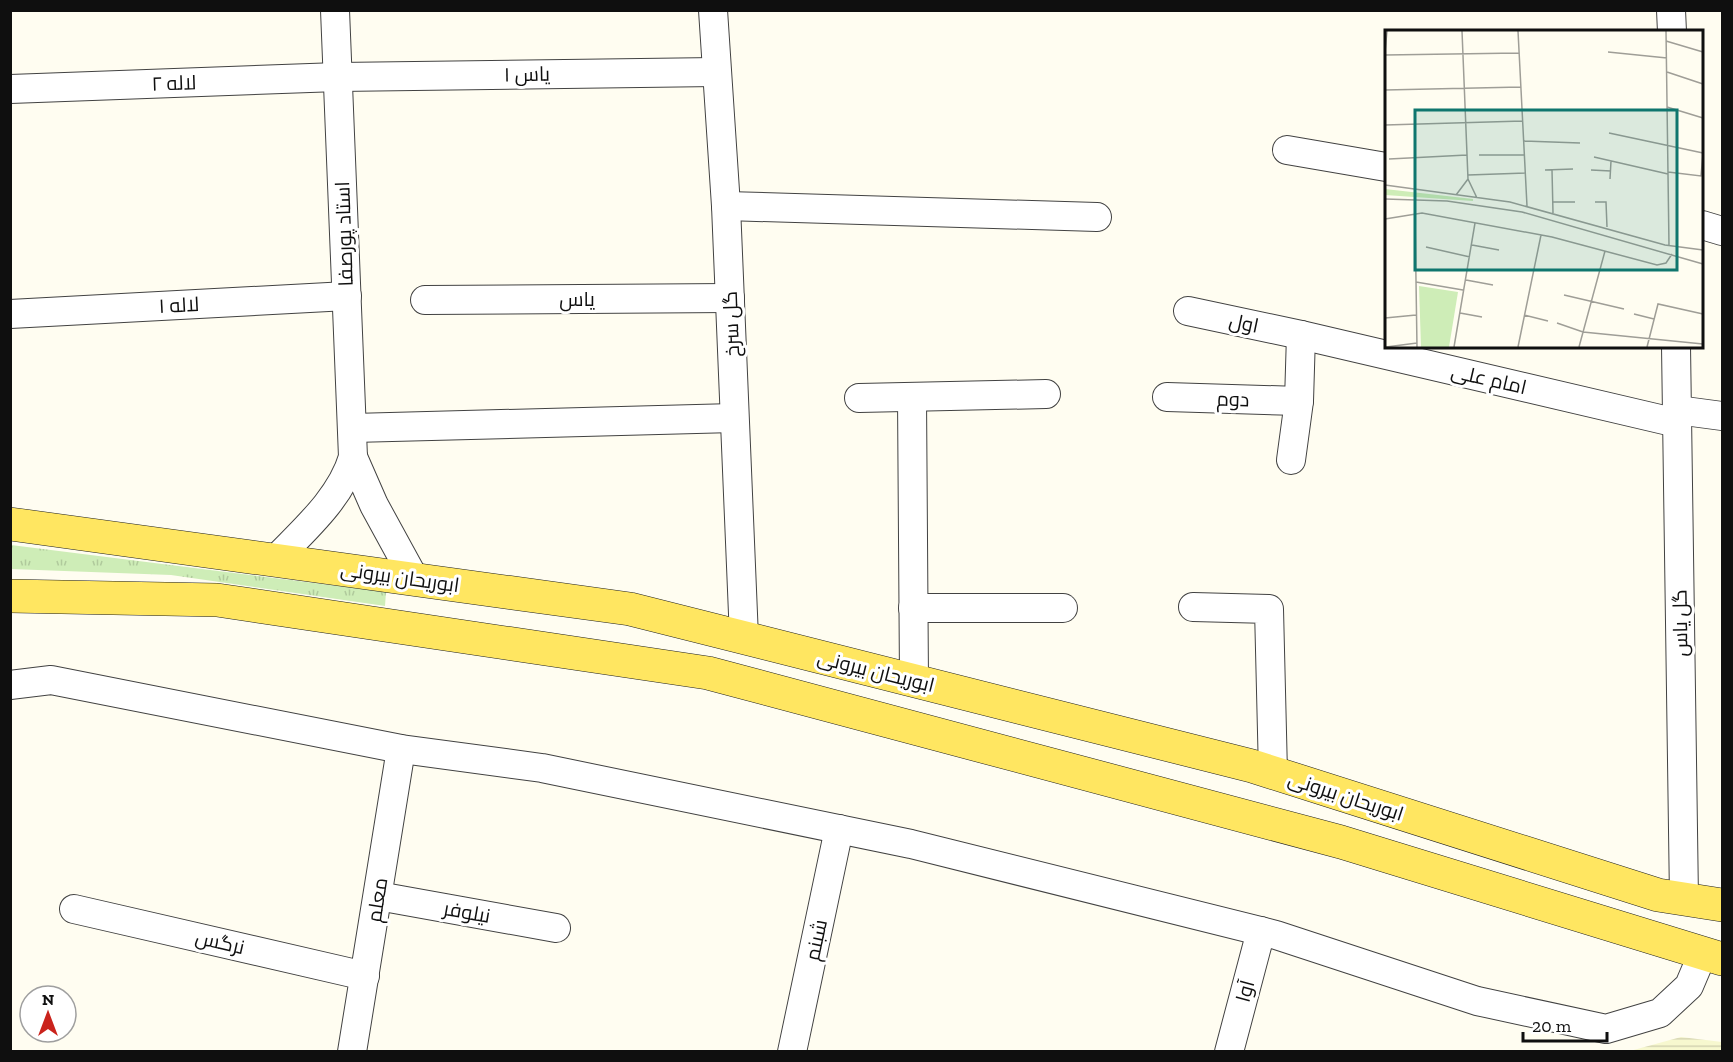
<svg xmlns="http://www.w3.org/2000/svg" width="1733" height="1062" font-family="'Zilla Slab',Cairo,serif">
	<defs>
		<pattern id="farmland-rules" width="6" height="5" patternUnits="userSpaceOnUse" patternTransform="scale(1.5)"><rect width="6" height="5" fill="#f7f8cf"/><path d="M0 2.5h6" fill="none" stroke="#d3d3b1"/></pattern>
		<pattern id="grass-tufts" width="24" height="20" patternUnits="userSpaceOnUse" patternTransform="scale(1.5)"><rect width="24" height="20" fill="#ceedb7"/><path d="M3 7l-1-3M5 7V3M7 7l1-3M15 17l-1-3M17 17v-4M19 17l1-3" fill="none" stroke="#b0ca9c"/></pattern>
	</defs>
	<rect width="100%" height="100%" fill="#fffdf1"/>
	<polygon fill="url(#farmland-rules)" points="1681,1037 1722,1042 1722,1051 1630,1051"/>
	<polygon fill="url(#grass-tufts)" points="11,545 386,592 385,606 171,575 11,569"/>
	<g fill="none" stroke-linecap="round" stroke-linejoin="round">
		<g stroke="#424242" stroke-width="30">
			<g id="minor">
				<polyline points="713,10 726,206 744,638"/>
				<polyline points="1671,10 1672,32"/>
				<polyline points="10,89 338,77 716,72"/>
				<polyline points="1287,150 1386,167"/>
				<polyline points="726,206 1097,217"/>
				<polyline points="1702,225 1722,231"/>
				<polyline points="425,300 730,298"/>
				<polyline points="1188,311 1301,335 1677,423"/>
				<polyline points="10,314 347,296"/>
				<polyline points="1676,346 1684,899"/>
				<polyline points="912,397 914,680"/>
				<polyline points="1167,397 1299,401"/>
				<polyline points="859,398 1046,394"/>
				<polyline points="1677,410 1722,416"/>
				<polyline points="353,428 734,418"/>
				<polyline points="353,457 374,505 415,580"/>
				<polyline points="1291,460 1299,401 1301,335"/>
				<path d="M275 560C304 530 341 498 353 457L335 10"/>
				<polyline points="1193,607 1269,609 1273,773"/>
				<polyline points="913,608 1063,608"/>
				<polyline points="10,685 51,680 401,749 542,768 911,844 1276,935 1477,1001 1606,1029 1660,1013 1689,986 1703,953"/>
				<polyline points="378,896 556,928"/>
				<polyline points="74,909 365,976"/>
				<polyline points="352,1052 401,749"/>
				<polyline points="792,1052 839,829"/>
				<polyline points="1229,1052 1261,931"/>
			</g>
		</g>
		<g stroke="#202020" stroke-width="34">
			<g id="major">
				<polyline points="10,524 630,609 1252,766 1658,895 1722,905"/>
				<polyline points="10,596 217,600 708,673 1341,842 1722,959"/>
			</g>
		</g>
		<use href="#minor" stroke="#fff" stroke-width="28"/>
		<use href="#major" stroke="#ffe661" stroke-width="33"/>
	</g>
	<g text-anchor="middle" stroke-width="6" stroke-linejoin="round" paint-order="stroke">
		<g font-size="20" fill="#0f0f0f" stroke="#fff">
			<text transform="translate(527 74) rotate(-1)" y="7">یاس ۱</text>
			<text transform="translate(174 83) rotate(-2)" y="7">لاله ۲</text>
			<text transform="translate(344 234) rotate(-92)" y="7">استاد پورصفا</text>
			<text x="577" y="306">یاس</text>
			<text transform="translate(179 305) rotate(-3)" y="7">لاله ۱</text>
			<text transform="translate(1244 323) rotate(12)" y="7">اول</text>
			<text transform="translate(731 324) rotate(-92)" y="7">گل سرخ</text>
			<text transform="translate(1489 379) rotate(13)" y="7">امام علی</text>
			<text transform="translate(1233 399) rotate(2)" y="7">دوم</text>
			<text transform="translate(400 577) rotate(8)" y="7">ابوریحان بیرونی</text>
			<text transform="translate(1680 623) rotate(-91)" y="7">گل یاس</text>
			<text transform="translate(876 671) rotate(14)" y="7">ابوریحان بیرونی</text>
			<text transform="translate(1346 796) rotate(18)" y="7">ابوریحان بیرونی</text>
			<text transform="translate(377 900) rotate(-81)" y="7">معلم</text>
			<text transform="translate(467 912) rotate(10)" y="7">نیلوفر</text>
			<text transform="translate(816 940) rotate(-78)" y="7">شبنم</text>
			<text transform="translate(220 942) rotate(13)" y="7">نرگس</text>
			<text transform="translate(1245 991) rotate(-75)" y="7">آوا</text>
		</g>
	</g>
	<g transform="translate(1385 30)">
		<rect width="318" height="318" fill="#fffdf1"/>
		<path d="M0 159 88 169V171L0 165Z" fill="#ceedb7"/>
		<path d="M34 256 73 262 64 317H36Z" fill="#ceedb7"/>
		<path fill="none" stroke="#9f9e97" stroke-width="1.5" d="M77 1 83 149 92 168M133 1 142 176M281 1 284 216M281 11 318 22M0 22 2 1M223 22 282 28M0 25 134 23M282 42 318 54M0 60 136 57M282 77 318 88M0 95 138 91M224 103 318 123M139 111 195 113M94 125H140M209 127 283 144M4 129 82 125M160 140 188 139M167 140 168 183M206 140 226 141M283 142 316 146 318 124M83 145 141 143M225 149 226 131M0 155 125 172 280 215 318 220M71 165 83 149M0 169 62 171 137 182 318 234M168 172H190M210 172H221L222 197M30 184 32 317M0 189 37 183 167 207 272 235 281 233 287 224M87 215 114 220M41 217 85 227M81 250 108 255M31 252 78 260M179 265 239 279M75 283 97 287M249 284 269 289M139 285 163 291M0 288 31 285M172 293 198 302 318 314M1 317 32 313M69 317 90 193M133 317 156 205M194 317 220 221M262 317 273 274 318 284"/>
		<path fill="#0f766e" fill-opacity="0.15" stroke="#0f766e" stroke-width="3" d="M30 80H292V240H30Z"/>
		<rect width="318" height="318" fill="none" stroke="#0f0f0f" stroke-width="3"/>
	</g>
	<rect width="1733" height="1062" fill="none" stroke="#0f0f0f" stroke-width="24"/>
	<g transform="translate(48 1014)"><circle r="28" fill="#ffffff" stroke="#9f9f9f" stroke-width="1.5"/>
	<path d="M0-4.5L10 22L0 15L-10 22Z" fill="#ca231c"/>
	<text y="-9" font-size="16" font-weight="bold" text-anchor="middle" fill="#0f0f0f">N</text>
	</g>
	<path d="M1523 1032v9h84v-9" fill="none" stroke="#0f0f0f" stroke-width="3"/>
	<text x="1532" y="1032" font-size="18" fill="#0f0f0f" stroke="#ffffff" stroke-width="4.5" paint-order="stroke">20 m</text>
</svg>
